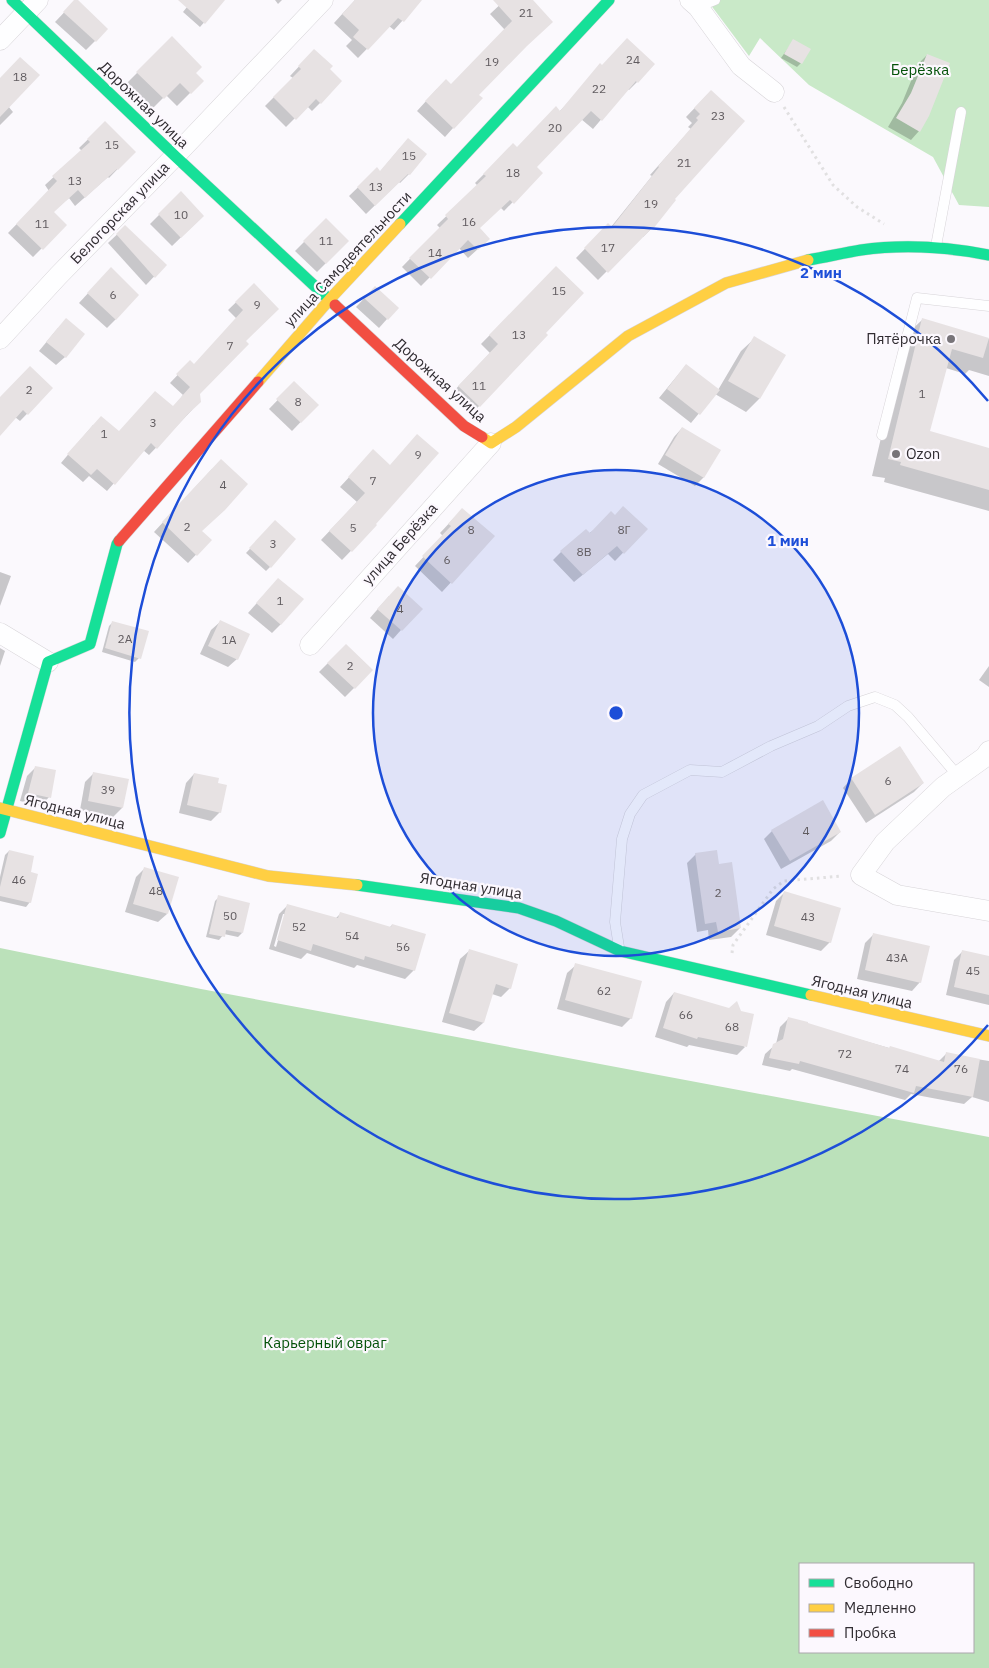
<svg xmlns="http://www.w3.org/2000/svg" width="989" height="1668" font-family="'IBM Plex Sans',sans-serif">
	<rect width="100%" height="100%" fill="#fbf9fd"/>
	<polygon fill="#c9e9c8" points="707,0 989,0 989,207 959,205 933,157 809,85 760,38 749,56"/>
	<path fill="#bbe1ba" fill-rule="evenodd" d="M0 948 201 989 989 1137V1668H0ZM800 1564H973V1652H800Z"/>
	<g fill="#0003" fill-rule="evenodd">
		<polygon points="76,0 107,29 86,50 55,22"/>
		<polygon points="190,0 224,0 200,27 183,12 191,2"/>
		<polygon points="275,0 282,0 278,4"/>
		<polygon points="355,0 421,0 394,30 389,26 358,58 346,46 352,40 334,23"/>
		<polygon points="505,0 532,0 519,52 478,95 453,128 445,137 417,111 437,89 451,85 505,30 490,14"/>
		<polygon points="172,38 194,73 202,81 177,106 166,95 150,111 124,86"/>
		<polygon points="793,41 801,63 797,67 781,58"/>
		<polygon points="619,48 637,82 629,90 627,89 593,129 581,119 536,167 541,173 504,211 500,207 479,228 489,239 468,258 459,248 421,286 402,267 440,228 437,225 478,186 475,183 504,154 516,149 559,112"/>
		<polygon points="927,55 919,131 911,140 888,127 902,103 918,64"/>
		<polygon points="306,59 328,70 320,103 312,111 307,106 286,127 265,106 293,78 290,76"/>
		<polygon points="0,79 8,106 13,112 0,125"/>
		<polygon points="711,91 673,199 674,201 652,228 643,237 642,236 598,280 576,258 608,225 611,227 652,176 650,175 691,129 688,127 692,123 686,117"/>
		<polygon points="105,123 134,152 109,178 108,177 75,206 69,198 52,212 65,225 33,257 8,233 49,191 45,185 82,151 79,148"/>
		<polygon points="400,148 409,174 400,183 399,182 366,214 349,196 377,169 380,172"/>
		<polygon points="181,193 203,216 172,246 150,224"/>
		<polygon points="326,220 348,241 317,272 295,251"/>
		<polygon points="125,227 165,265 146,285 108,243"/>
		<polygon points="556,268 544,333 471,415 450,395 490,353 481,344"/>
		<polygon points="102,278 116,319 107,328 79,303"/>
		<polygon points="254,285 244,341 199,394 192,410 149,455 143,450 107,491 89,476 83,482 61,463 93,425 119,433 173,408 183,395 170,383 190,362 194,365 237,319 228,310"/>
		<polygon points="375,287 387,319 379,328 356,307"/>
		<polygon points="922,320 989,339 989,376 969,370 965,374 946,368 928,432 989,449 989,511 884,482 885,478 872,476 905,336"/>
		<polygon points="58,328 65,357 56,365 39,351"/>
		<polygon points="755,338 784,355 759,399 746,412 715,394 691,423 659,398 686,365 718,390 741,351"/>
		<polygon points="294,383 317,405 292,431 269,409"/>
		<polygon points="52,388 20,421 15,417 0,434 0,398"/>
		<polygon points="682,428 704,477 695,486 658,464 674,437"/>
		<polygon points="365,460 376,525 342,560 321,540 357,502 340,487"/>
		<polygon points="212,469 201,532 210,540 188,563 154,532"/>
		<polygon points="615,516 646,529 615,561 608,554 574,582 553,560 561,552"/>
		<polygon points="454,518 493,537 442,592 415,566 443,536 440,533"/>
		<polygon points="275,522 270,567 266,571 246,553"/>
		<polygon points="0,572 11,576 0,606"/>
		<polygon points="270,588 281,624 272,633 248,613"/>
		<polygon points="389,596 401,630 393,639 370,618"/>
		<polygon points="113,622 139,658 135,662 102,652 109,626"/>
		<polygon points="220,622 237,659 228,667 200,654 211,630"/>
		<polygon points="346,645 372,670 345,697 319,672"/>
		<polygon points="0,648 5,651 0,666"/>
		<polygon points="989,666 989,687 979,680"/>
		<polygon points="900,747 923,783 914,792 866,823 843,788 851,779"/>
		<polygon points="36,767 49,797 41,806 20,801 27,776"/>
		<polygon points="94,773 128,780 122,808 113,817 80,810 85,782"/>
		<polygon points="194,774 220,812 211,821 179,813 186,783"/>
		<polygon points="772,831 840,832 831,841 781,869 764,839"/>
		<polygon points="9,851 29,873 30,902 26,907 0,901 0,877 5,855"/>
		<polygon points="696,854 717,865 740,928 731,937 709,940 708,930 697,932 687,863"/>
		<polygon points="145,868 167,914 158,922 125,912 136,877"/>
		<polygon points="785,892 830,942 821,951 766,935 776,901"/>
		<polygon points="219,897 242,933 238,937 224,934 219,940 206,937 215,901"/>
		<path d="M288 905 335 919 340 914 389 928 392 925 414 970 405 979 357 965 354 968 307 953 301 959 269 949 279 914ZM283 914H286L276 947 274 946Z"/>
		<polygon points="874,934 920,982 912,991 857,979 865,943"/>
		<polygon points="469,951 510,988 501,997 492,994 483,1023 474,1031 442,1022 460,959"/>
		<polygon points="963,951 989,957 989,1005 946,995 954,960"/>
		<polygon points="576,965 631,1018 622,1027 557,1009 567,973"/>
		<polygon points="674,993 745,1047 737,1055 689,1045 687,1047 655,1037 666,1002"/>
		<polygon points="788,1019 938,1062 946,1054 989,1061 989,1102 972,1097 964,1104 911,1094 905,1100 792,1069 790,1071 762,1065 765,1054 776,1044 780,1027"/>
	</g>
	<g fill="#e7e2e3">
		<polygon points="74,0 78,0 108,29 96,42 63,12"/>
		<polygon points="178,0 225,0 205,24"/>
		<polygon points="355,0 422,0 404,22 398,18 368,50 353,37 359,30 342,14"/>
		<polygon points="493,0 533,0 553,22 527,46 479,95 483,98 454,129 425,101 446,79 451,84 512,21"/>
		<polygon points="172,36 202,67 196,73 204,81 191,94 180,83 164,99 136,72"/>
		<polygon points="627,38 655,64 638,83 636,81 602,121 591,111 537,167 543,173 514,204 510,200 480,228 490,239 478,250 468,240 431,279 409,258 448,219 445,215 486,176 483,174 513,143 517,147 556,106 560,111 600,63 602,65"/>
		<polygon points="793,39 811,49 802,64 784,54"/>
		<polygon points="314,49 333,66 330,69 342,81 321,104 316,99 296,120 273,97 301,69 298,66"/>
		<polygon points="927,54 950,63 929,116 920,132 896,118 911,93"/>
		<polygon points="20,57 40,75 0,117 0,78"/>
		<polygon points="711,90 745,121 675,199 676,200 653,229 652,228 608,273 584,248 608,223 612,227 659,167 658,166 698,120 696,118 700,114 694,108"/>
		<polygon points="105,121 136,152 118,170 117,169 85,198 78,190 54,212 67,225 43,250 16,224 57,181 52,176 90,142 87,139"/>
		<polygon points="408,138 427,154 410,175 408,174 375,206 357,187 377,167 380,171"/>
		<polygon points="181,191 204,216 181,238 158,214"/>
		<polygon points="326,218 349,241 326,264 303,241"/>
		<polygon points="125,225 167,265 155,278 116,234"/>
		<polygon points="556,266 584,293 546,333 548,335 480,407 458,386 498,344 489,335"/>
		<polygon points="111,267 139,295 116,320 87,293"/>
		<polygon points="254,283 279,309 246,341 249,344 200,394 201,402 188,414 157,449 151,443 115,485 97,469 91,475 67,454 101,416 119,431 155,391 173,406 190,387 176,374 190,360 194,364 243,310 235,302"/>
		<polygon points="375,286 399,308 388,320 364,298"/>
		<polygon points="66,318 85,334 66,358 46,342"/>
		<polygon points="922,318 989,338 983,358 952,349 930,431 989,448 989,490 900,465 901,462 888,459"/>
		<polygon points="754,336 786,355 760,399 728,381"/>
		<polygon points="686,364 720,390 700,415 667,389"/>
		<polygon points="30,366 53,388 28,415 23,410 0,436 0,397"/>
		<polygon points="294,381 319,405 301,423 276,399"/>
		<polygon points="682,427 721,450 704,478 665,455"/>
		<polygon points="417,434 439,453 376,524 377,525 352,552 329,531 365,493 348,477 373,449 390,465"/>
		<polygon points="221,459 248,484 225,510 202,531 212,540 197,556 162,522"/>
		<polygon points="623,506 648,529 624,554 617,546 583,575 560,551 586,529 590,533 611,511 615,515"/>
		<polygon points="462,508 495,536 452,584 422,556 451,526 448,524"/>
		<polygon points="275,520 296,539 271,568 249,548"/>
		<polygon points="278,578 304,599 281,625 256,603"/>
		<polygon points="398,586 423,609 402,631 377,609"/>
		<polygon points="220,620 250,634 238,660 208,646"/>
		<polygon points="112,621 149,631 141,659 105,648"/>
		<polygon points="346,644 373,670 355,689 327,663"/>
		<polygon points="900,746 924,783 875,815 851,778"/>
		<polygon points="35,766 56,770 51,798 28,793"/>
		<polygon points="93,772 129,779 123,808 88,801"/>
		<polygon points="194,773 219,778 218,783 227,785 221,813 187,805"/>
		<polygon points="823,800 841,832 790,861 771,830"/>
		<polygon points="9,850 34,856 31,872 38,874 31,903 0,896 0,887"/>
		<polygon points="717,850 719,864 732,862 741,928 718,932 716,922 705,924 695,853"/>
		<polygon points="144,867 179,877 168,914 133,904"/>
		<polygon points="784,891 841,908 831,943 774,926"/>
		<polygon points="218,895 250,903 243,933 226,930 225,937 209,934"/>
		<polygon points="287,904 338,918 340,912 391,927 392,924 426,934 415,971 365,956 364,960 313,944 311,951 277,940"/>
		<polygon points="873,933 930,946 921,983 865,970"/>
		<polygon points="469,949 518,964 511,989 496,984 484,1023 449,1013"/>
		<polygon points="962,950 989,956 989,995 954,987"/>
		<polygon points="575,963 642,981 632,1019 565,1000"/>
		<polygon points="674,992 729,1008 737,1001 741,1011 754,1014 747,1047 698,1037 697,1039 663,1028"/>
		<polygon points="788,1017 808,1022 808,1023 889,1048 890,1046 944,1062 946,1052 980,1059 973,1097 916,1086 914,1093 800,1061 799,1064 769,1058 773,1044 783,1039"/>
	</g>
	<g fill="none" stroke-linecap="round" stroke-linejoin="round">
		<g stroke="#d7d4d8" stroke-width="11">
			<g id="lane">
				<polyline points="698,7 715,0"/>
				<polyline points="936,246 961,112"/>
				<polyline points="882,435 917,298 989,306"/>
				<polyline points="619,947 615,922 622,839 630,814 643,795 690,770 722,772 771,746 818,726 848,706 875,697 895,705 908,717 958,776"/>
			</g>
		</g>
		<g stroke="#d7d4d8" stroke-width="21">
			<g id="street">
				<polyline points="690,0 698,7 741,66 774,92"/>
				<polyline points="0,40 38,0"/>
				<polyline points="0,339 58,276 175,156 323,0"/>
				<polyline points="0,633 48,662"/>
				<polyline points="310,645 491,443"/>
				<polyline points="989,751 985,757 943,787 885,842 861,875 897,895 989,911"/>
			</g>
		</g>
		<g stroke="#d7d4d8" stroke-width="12">
			<g id="fast">
				<polyline points="12,0 175,156 335,305"/>
				<polyline points="400,224 609,0"/>
				<path d="M808 260C826 257 843 253 861 250 903 244 948 247 989 255"/>
				<polyline points="0,833 48,662 90,644 117,544 119,541"/>
				<polyline points="357,885 519,908 556,921 620,951 811,995"/>
			</g>
		</g>
		<g stroke="#d7d4d8" stroke-width="12">
			<g id="slow">
				<polyline points="258,382 330,299 400,224"/>
				<polyline points="482,437 491,443 516,427 628,336 726,283 808,260"/>
				<polyline points="0,808 268,876 357,885"/>
				<polyline points="811,995 989,1036"/>
			</g>
		</g>
		<g stroke="#d7d4d8" stroke-width="12">
			<g id="jam">
				<polyline points="335,305 464,426 482,437"/>
				<polyline points="119,541 258,382"/>
			</g>
		</g>
		<g stroke="#e1e0e1" stroke-width="3" stroke-dasharray="2.5 4" stroke-linecap="butt">
			<polyline points="784,107 833,185 857,207 884,224"/>
			<polyline points="732,953 733,945 773,889 784,881 842,876"/>
		</g>
		<use href="#lane" stroke="#fefeff" stroke-width="10"/>
		<use href="#street" stroke="#fefeff" stroke-width="20"/>
		<use href="#fast" stroke="#16e098" stroke-width="11"/>
		<use href="#slow" stroke="#ffcf43" stroke-width="11"/>
		<use href="#jam" stroke="#f24e42" stroke-width="11"/>
	</g>
	<circle cx="616" cy="713" r="243" fill="#1d4ed8" fill-opacity=".12"/>
	<g fill="none" stroke="#1d4ed8" stroke-width="2.5">
		<circle cx="616" cy="713" r="243"/>
		<path d="M988 1025A486 486 0 1 1 988 401"/>
	</g>
	<g fill="#787479" stroke="#fcf8fe" stroke-width="2">
		<circle cx="951" cy="339" r="5"/>
		<circle cx="896" cy="454" r="5"/>
	</g>
	<g text-anchor="middle" stroke-width="4.5" stroke-linejoin="round" paint-order="stroke">
		<g font-size="12" fill="#605b5f">
			<text x="526" y="17">21</text>
			<text x="633" y="64">24</text>
			<text x="492" y="66">19</text>
			<text x="20" y="81">18</text>
			<text x="599" y="93">22</text>
			<text x="718" y="120">23</text>
			<text x="555" y="132">20</text>
			<text x="112" y="149">15</text>
			<text x="409" y="160">15</text>
			<text x="684" y="167">21</text>
			<text x="513" y="177">18</text>
			<text x="75" y="185">13</text>
			<text x="376" y="191">13</text>
			<text x="651" y="208">19</text>
			<text x="181" y="219">10</text>
			<text x="469" y="226">16</text>
			<text x="42" y="228">11</text>
			<text x="326" y="245">11</text>
			<text x="608" y="252">17</text>
			<text x="435" y="257">14</text>
			<text x="559" y="295">15</text>
			<text x="113" y="299">6</text>
			<text x="257" y="309">9</text>
			<text x="519" y="339">13</text>
			<text x="230" y="350">7</text>
			<text x="479" y="390">11</text>
			<text x="29" y="394">2</text>
			<text x="922" y="398">1</text>
			<text x="298" y="406">8</text>
			<text x="153" y="427">3</text>
			<text x="104" y="438">1</text>
			<text x="418" y="459">9</text>
			<text x="373" y="485">7</text>
			<text x="223" y="489">4</text>
			<text x="187" y="531">2</text>
			<text x="353" y="532">5</text>
			<text x="471" y="534">8</text>
			<text x="624" y="534">8Г</text>
			<text x="273" y="548">3</text>
			<text x="584" y="556">8В</text>
			<text x="447" y="564">6</text>
			<text x="280" y="605">1</text>
			<text x="400" y="613">4</text>
			<text x="125" y="643">2А</text>
			<text x="229" y="644">1А</text>
			<text x="350" y="670">2</text>
			<text x="888" y="785">6</text>
			<text x="108" y="794">39</text>
			<text x="806" y="835">4</text>
			<text x="19" y="884">46</text>
			<text x="156" y="895">48</text>
			<text x="718" y="897">2</text>
			<text x="230" y="920">50</text>
			<text x="808" y="921">43</text>
			<text x="299" y="931">52</text>
			<text x="352" y="940">54</text>
			<text x="403" y="951">56</text>
			<text x="897" y="962">43А</text>
			<text x="973" y="975">45</text>
			<text x="604" y="995">62</text>
			<text x="686" y="1019">66</text>
			<text x="732" y="1031">68</text>
			<text x="845" y="1058">72</text>
			<text x="902" y="1073">74</text>
			<text x="961" y="1073">76</text>
		</g>
		<g font-size="15" fill="#045209" stroke="#fcf8fe">
			<text x="920" y="75">Берёзка</text>
			<text x="325" y="1348">Карьерный овраг</text>
		</g>
		<g font-size="15" fill="#312d32" stroke="#fcf8fe">
			<text transform="translate(144 105) rotate(44)" y="5">Дорожная улица</text>
			<text transform="translate(120 213) rotate(-46)" y="5">Белогорская улица</text>
			<text transform="translate(348 259) rotate(-47)" y="5">улица Самодеятельности</text>
			<text transform="translate(440 380) rotate(42)" y="5">Дорожная улица</text>
			<text transform="translate(400 544) rotate(-48)" y="5">улица Берёзка</text>
			<text transform="translate(75 812) rotate(14)" y="5">Ягодная улица</text>
			<text transform="translate(471 886) rotate(9)" y="5">Ягодная улица</text>
			<text transform="translate(862 992) rotate(13)" y="5">Ягодная улица</text>
		</g>
		<g font-size="15" fill="#312d32" stroke="#fcf8fe" text-anchor="end">
			<text x="941" y="344">Пятёрочка</text>
			<text x="906" y="459" text-anchor="start">Ozon</text>
		</g>
	</g>
	<circle cx="616" cy="713" r="8" fill="#1d4ed8" stroke="#fcf8fe" stroke-width="2.5"/>
	<g font-size="15" text-anchor="middle" font-weight="bold" fill="#1d4ed8" stroke="#fcf8fe" stroke-width="4.5" stroke-linejoin="round" paint-order="stroke">
		<text x="821" y="278">2 мин</text>
		<text x="788" y="546">1 мин</text>
	</g>
	<rect x="799" y="1563" width="175" height="90" fill="#fcf8fe" stroke="#aba7ac"/>
	<rect x="809" y="1579" width="25" height="8" fill="#16e098" stroke="#aba7ac"/>
	<text x="844" y="1588" font-size="15" fill="#312d32">Свободно</text>
	<rect x="809" y="1604" width="25" height="8" fill="#ffcf43" stroke="#aba7ac"/>
	<text x="844" y="1613" font-size="15" fill="#312d32">Медленно</text>
	<rect x="809" y="1629" width="25" height="8" fill="#f24e42" stroke="#aba7ac"/>
	<text x="844" y="1638" font-size="15" fill="#312d32">Пробка</text>
</svg>
